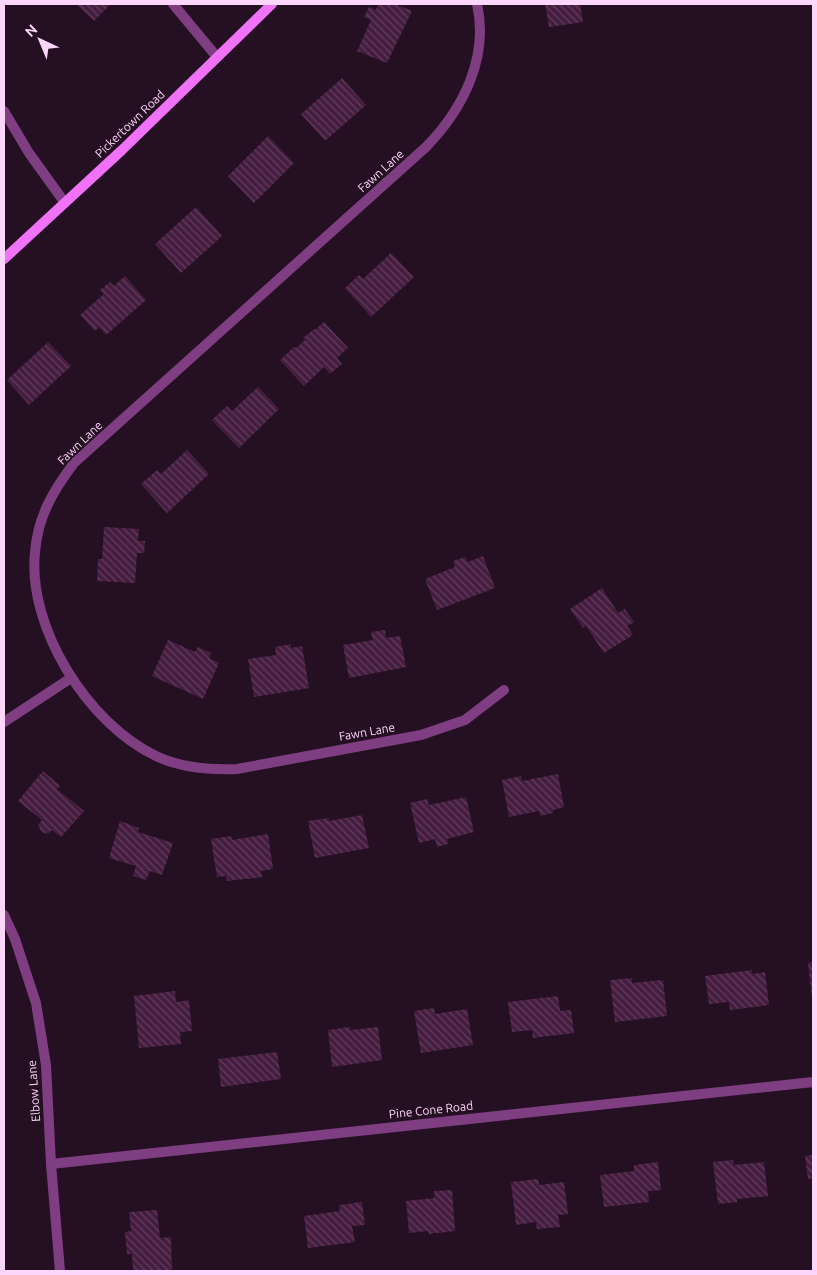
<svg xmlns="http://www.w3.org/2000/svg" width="817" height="1275" font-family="Ubuntu,sans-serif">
	<defs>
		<pattern id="building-back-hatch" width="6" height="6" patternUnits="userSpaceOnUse" patternTransform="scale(1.25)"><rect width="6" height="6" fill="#451d40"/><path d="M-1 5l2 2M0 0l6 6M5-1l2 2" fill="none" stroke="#613d5c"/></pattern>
	</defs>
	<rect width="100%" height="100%" fill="#251023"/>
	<g fill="url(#building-back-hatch)">
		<polygon points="76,4 111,4 94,21"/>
		<polygon points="378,4 395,4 412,11 387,63 357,51 371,20 364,17 369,7 376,10"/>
		<polygon points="545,4 580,4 583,22 549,27"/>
		<polygon points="342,78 366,105 325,141 301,114"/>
		<polygon points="268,136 294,163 254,203 228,176"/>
		<polygon points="196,207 222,236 181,273 155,244"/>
		<polygon points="391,253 414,277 371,317 345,288 359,275 363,279"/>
		<polygon points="125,276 146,300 106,335 99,327 95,331 80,315 104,294 100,290 110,282 114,286"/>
		<polygon points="324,322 348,348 337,358 342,364 330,374 324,367 304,386 280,360 294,347 296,348 305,340 303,338 314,329 315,330"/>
		<polygon points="48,342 71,366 29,405 7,380"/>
		<polygon points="258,387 279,409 239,448 212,420 227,406 232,411"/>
		<polygon points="187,450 209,474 167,513 141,484 157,470 161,474"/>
		<polygon points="104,527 139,529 138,541 145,541 144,553 137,553 135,583 97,581 98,559 102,559"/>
		<polygon points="483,556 495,588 437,610 425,579 455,567 453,561 465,557 468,562"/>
		<polygon points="602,588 618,613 625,609 634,622 627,626 633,635 604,653 586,626 583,628 570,609"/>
		<polygon points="385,630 386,638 400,636 406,667 349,678 343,645 373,640 371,632"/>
		<polygon points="168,640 195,652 198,647 211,653 209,658 219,663 203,699 152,676"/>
		<polygon points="291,644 291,648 302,646 309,688 254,697 248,659 276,655 275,647"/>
		<polygon points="43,771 60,786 57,789 84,811 61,837 52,830 48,834 46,832 45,834 39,829 40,828 38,825 42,820 18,801"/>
		<polygon points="558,774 564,807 553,810 553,813 540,816 539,811 509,817 502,780 521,776 522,781"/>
		<polygon points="466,797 474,832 447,839 448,844 437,847 435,839 419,843 410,803 427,799 429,805"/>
		<polygon points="362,815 369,848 315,858 308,821 329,818 329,821"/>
		<polygon points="120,821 139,828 138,832 173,843 162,875 150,871 146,880 133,876 136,866 109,858"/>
		<polygon points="268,834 273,869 261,871 262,877 227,881 226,876 217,877 211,839 231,836 232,840"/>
		<polygon points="813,962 813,998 812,998 808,963"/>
		<polygon points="752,970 752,974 765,972 769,1005 730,1010 729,1002 709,1004 705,976"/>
		<polygon points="632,978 632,983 663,980 667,1016 615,1022 610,980"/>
		<polygon points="175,991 176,1002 189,1000 192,1031 180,1032 181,1044 139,1048 134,996"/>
		<polygon points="558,996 560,1011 571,1010 574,1033 533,1038 532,1030 512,1032 508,1002"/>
		<polygon points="434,1008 435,1014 467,1009 473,1045 421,1053 414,1011"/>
		<polygon points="350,1027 350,1030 378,1027 382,1060 332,1067 328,1030"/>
		<polygon points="277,1052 281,1079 221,1087 218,1059"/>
		<polygon points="813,1155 813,1178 808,1179 805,1156"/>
		<polygon points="733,1160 734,1165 764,1162 768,1196 737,1199 737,1202 718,1204 713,1162"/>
		<polygon points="658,1162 661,1190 648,1191 649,1202 604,1207 600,1175 634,1171 634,1165"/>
		<polygon points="538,1179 539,1185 564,1182 568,1214 558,1215 560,1227 537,1229 536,1222 516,1225 511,1182"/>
		<polygon points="452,1190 455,1231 429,1234 428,1231 409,1233 406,1201 435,1198 434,1191"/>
		<polygon points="362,1202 365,1225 352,1226 355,1242 308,1248 304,1216 340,1211 339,1205"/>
		<polygon points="157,1210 160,1238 171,1237 172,1271 133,1271 132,1254 127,1254 125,1232 131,1231 129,1212"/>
	</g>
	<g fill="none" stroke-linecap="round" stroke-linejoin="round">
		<g stroke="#7f3e82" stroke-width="10">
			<polyline points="173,4 217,57"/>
			<polyline points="4,111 29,153 65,203"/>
		</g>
		<g stroke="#7f3e82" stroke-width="10">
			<path d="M477 4C489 58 463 109 426 147L74 463C53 491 38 516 35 552 27 627 88 724 156 756 181 768 210 770 237 769L421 735 465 720 504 690"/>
			<polyline points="4,722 71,678"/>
			<polyline points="4,915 15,939 36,1003 46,1065 51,1164 60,1271"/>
			<polyline points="51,1164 813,1082"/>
		</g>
		<polyline stroke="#f072f8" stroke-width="10" points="4,259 122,150 272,4"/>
	</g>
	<g text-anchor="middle" stroke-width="4" stroke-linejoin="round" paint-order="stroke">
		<g font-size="12" fill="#fdd6fc" stroke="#251023">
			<text transform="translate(130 124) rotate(-44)" y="4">Pickertown Road</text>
			<text transform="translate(381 171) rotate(-42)" y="4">Fawn Lane</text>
			<text transform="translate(80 443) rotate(-44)" y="4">Fawn Lane</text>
			<text transform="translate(367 732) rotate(-10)" y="4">Fawn Lane</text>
			<text transform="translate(34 1091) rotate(-94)" y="4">Elbow Lane</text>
			<text transform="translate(431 1110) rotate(-6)" y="4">Pine Cone Road</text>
		</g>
	</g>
	<rect width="817" height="1275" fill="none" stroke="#fdd6fc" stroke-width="10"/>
	<g transform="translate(40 40) rotate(316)" stroke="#251023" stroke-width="4" paint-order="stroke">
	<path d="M0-4L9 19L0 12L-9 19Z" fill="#fdd6fc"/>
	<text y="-8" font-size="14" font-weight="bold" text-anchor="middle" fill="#fdd6fc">N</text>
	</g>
</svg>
